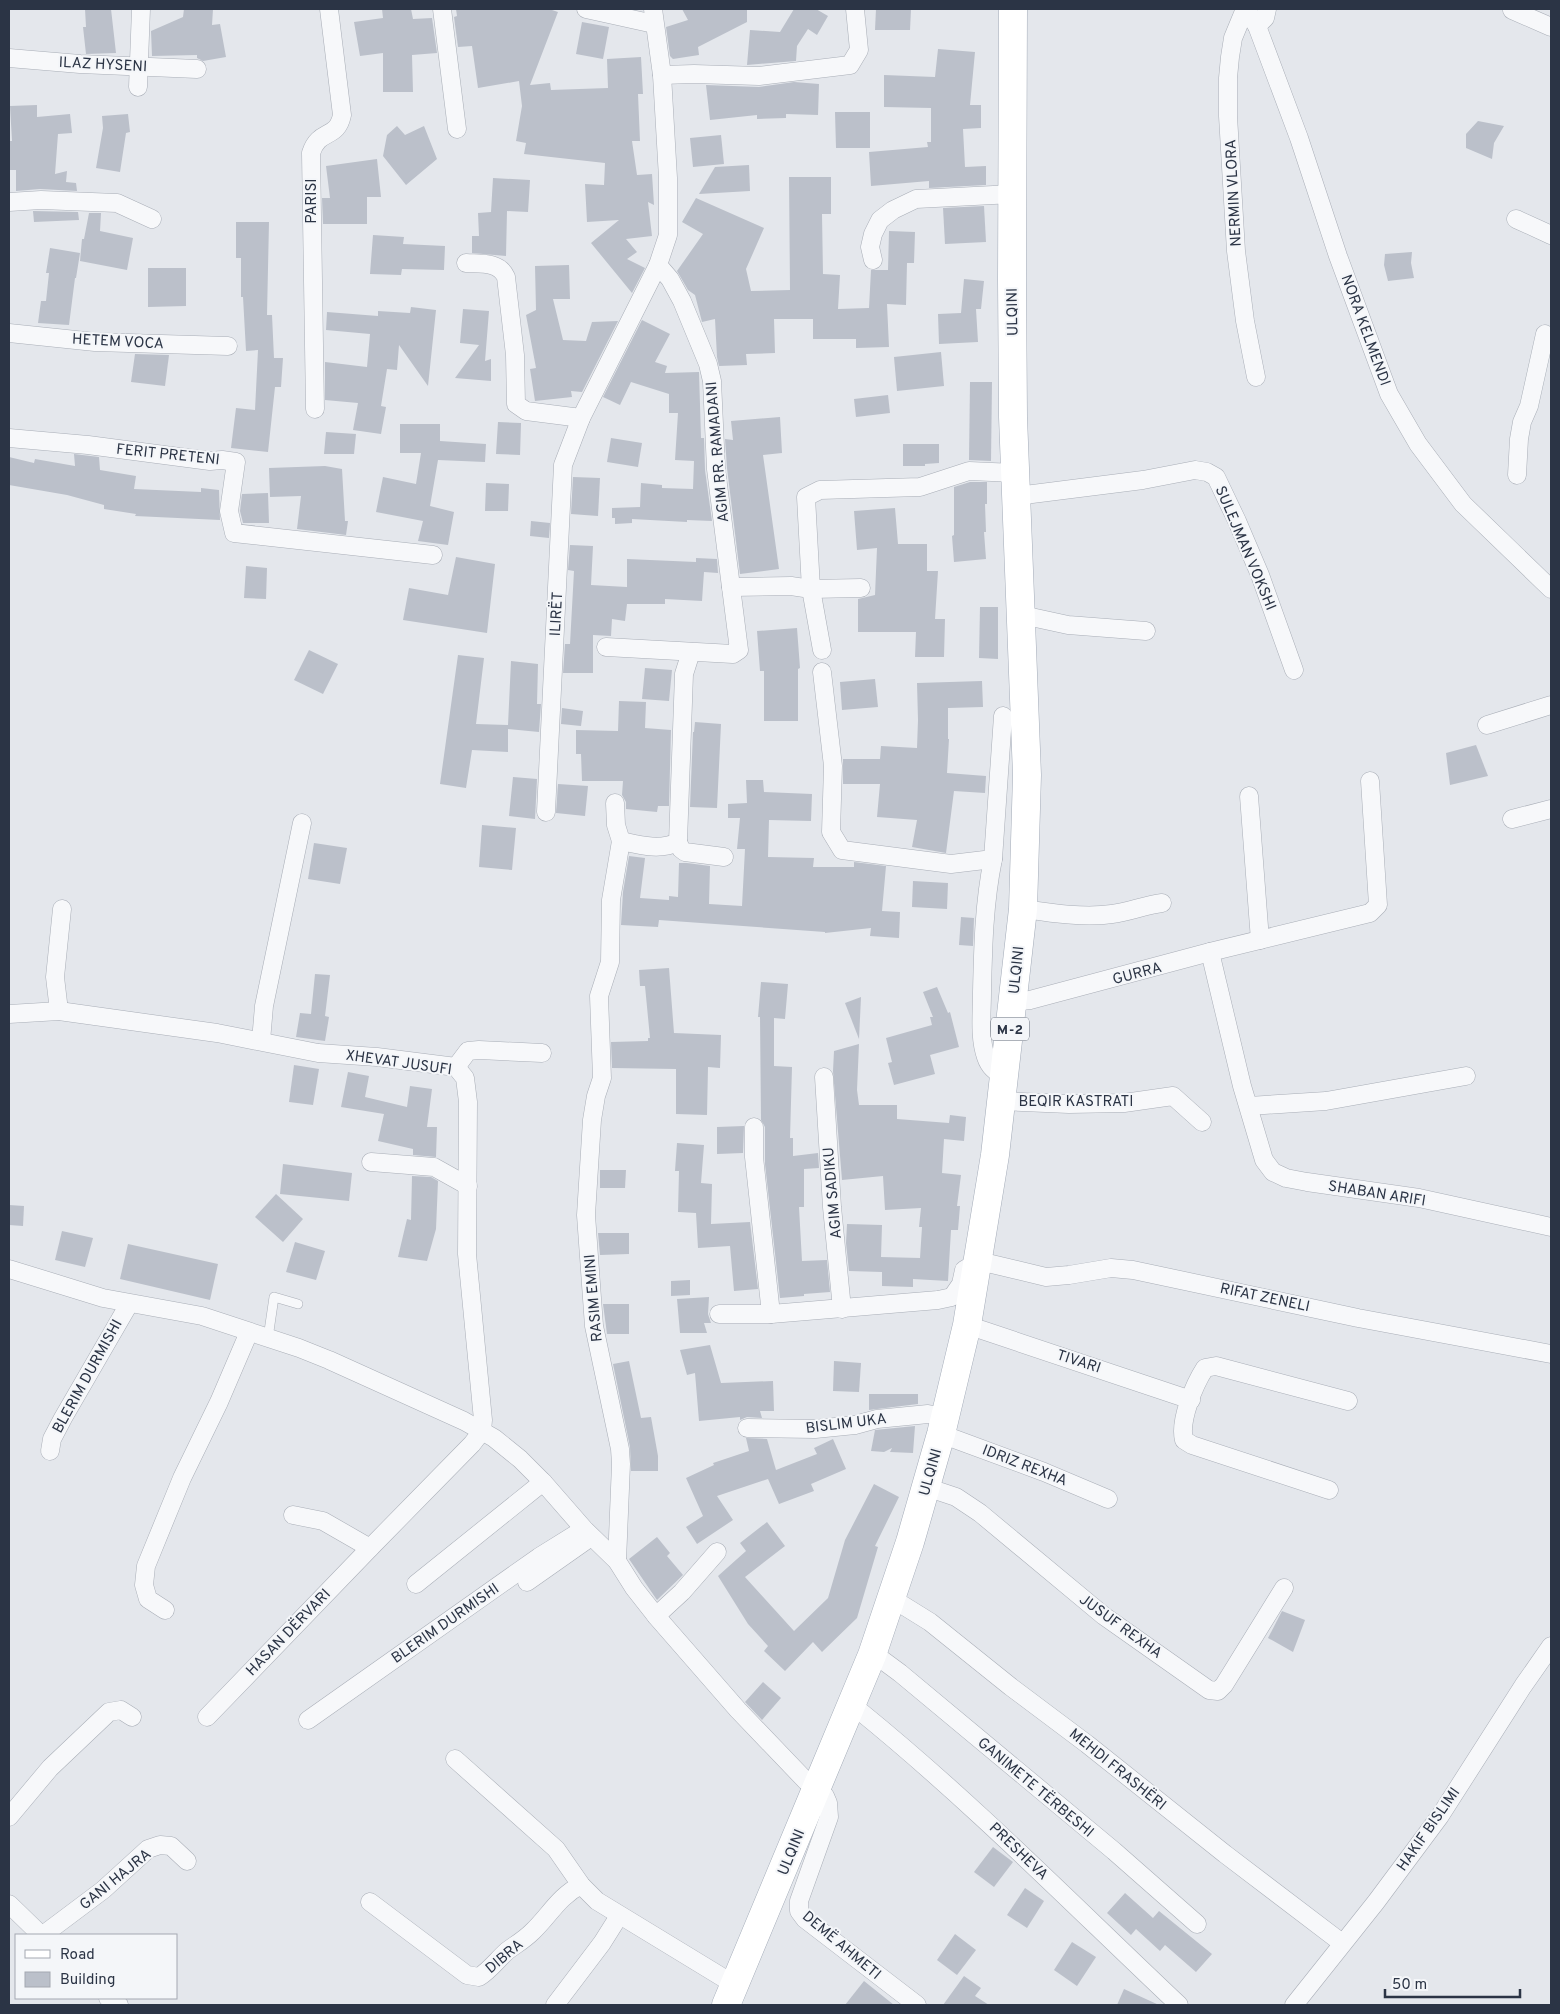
<svg xmlns="http://www.w3.org/2000/svg" width="1560" height="2014" font-family="Overpass,sans-serif">
	<rect width="100%" height="100%" fill="#e4e7ec"/>
	<g fill="#bbc0ca">
		<polygon points="85,9 111,9 116,53 86,54 83,27 86,27"/>
		<polygon points="184,9 213,9 212,25 220,24 226,57 203,61 197,58 197,55 152,56 151,31 183,17"/>
		<polygon points="382,9 411,9 413,19 432,18 437,53 412,55 413,92 383,92 383,53 360,56 354,22 383,18"/>
		<polygon points="456,9 549,9 558,12 530,85 550,83 551,90 608,88 607,59 641,57 643,94 638,94 640,141 632,141 637,175 652,174 654,205 648,202 652,236 626,239 637,252 627,259 645,268 632,293 591,243 619,220 587,222 585,184 604,185 605,163 524,154 526,143 516,141 522,106 519,81 478,88 472,46 458,47 454,17 457,16"/>
		<polygon points="682,9 747,9 747,22 698,47 699,55 673,59 670,56 666,27 688,20"/>
		<polygon points="794,9 816,9 828,16 817,35 808,29 797,46 796,61 747,65 750,30 780,32"/>
		<polygon points="876,9 911,9 910,30 875,30"/>
		<polygon points="582,22 609,27 603,59 576,54"/>
		<polygon points="938,49 975,52 970,105 981,105 981,128 963,129 965,167 986,166 986,185 929,188 929,181 871,186 869,152 928,147 927,142 931,142 931,108 884,107 884,75 935,77"/>
		<polygon points="794,82 819,84 818,115 786,114 786,118 757,119 757,115 710,120 706,85 759,87"/>
		<polygon points="37,105 37,117 70,114 72,133 58,134 55,174 67,171 66,182 76,183 77,191 40,189 16,191 16,170 9,170 9,141 12,141 10,106"/>
		<polygon points="835,112 870,112 870,148 836,148"/>
		<polygon points="128,114 130,132 126,133 120,172 96,168 103,128 102,116"/>
		<polygon points="1478,121 1504,126 1494,143 1492,159 1466,148 1466,134"/>
		<polygon points="397,126 405,135 424,126 437,159 406,185 383,156 387,135"/>
		<polygon points="721,135 724,164 693,167 690,138"/>
		<polygon points="377,159 381,197 367,197 367,224 323,224 322,198 330,198 326,166"/>
		<polygon points="749,165 750,191 699,194 715,167"/>
		<polygon points="789,177 831,177 831,214 822,214 823,274 840,275 838,309 869,308 871,270 888,270 889,231 915,232 914,263 907,263 906,305 887,304 889,347 856,348 856,339 813,339 813,319 774,319 775,353 746,354 747,365 719,366 717,357 715,319 702,322 695,295 688,290 677,271 703,234 682,222 696,198 764,228 746,269 751,291 790,290"/>
		<polygon points="493,178 530,180 528,212 507,211 506,256 472,253 472,236 479,236 478,213 491,212"/>
		<polygon points="984,206 986,242 945,244 943,208"/>
		<polygon points="33,211 78,212 79,220 34,222"/>
		<polygon points="89,213 101,213 100,231 133,238 127,270 80,261 82,239 84,239"/>
		<polygon points="236,222 269,222 267,315 272,315 274,358 283,358 281,387 275,387 268,452 231,448 236,408 255,410 258,350 246,351 243,297 241,297 241,258 236,258"/>
		<polygon points="373,235 404,237 403,244 445,246 444,270 402,269 401,275 370,274"/>
		<polygon points="50,248 80,253 76,278 75,278 69,325 38,323 41,301 46,301 49,273 46,273"/>
		<polygon points="1412,252 1411,263 1414,278 1388,281 1384,265 1385,254"/>
		<polygon points="569,265 570,299 553,299 563,340 586,341 592,322 618,321 582,392 571,391 572,397 535,401 530,369 536,368 526,315 536,310 535,266"/>
		<polygon points="148,268 186,268 186,306 148,307"/>
		<polygon points="964,279 984,281 981,309 976,309 978,342 939,344 938,314 961,313"/>
		<polygon points="411,307 436,310 428,386 399,345 397,370 387,369 381,406 386,407 381,434 353,430 358,403 325,400 325,362 367,367 370,334 326,330 327,312 378,316 378,311 410,313"/>
		<polygon points="463,309 489,311 485,361 491,359 491,381 455,378 479,345 460,343"/>
		<polygon points="642,320 670,334 655,362 667,366 665,373 699,372 701,438 704,438 705,470 712,521 687,520 687,522 632,519 632,523 615,524 615,518 612,518 612,508 640,507 641,483 662,485 662,488 693,489 694,461 675,460 678,413 669,413 669,394 631,382 620,405 603,397"/>
		<polygon points="941,352 944,386 897,391 894,357"/>
		<polygon points="135,354 169,355 165,386 131,382"/>
		<polygon points="970,382 992,382 991,461 969,460"/>
		<polygon points="888,395 890,413 856,417 854,399"/>
		<polygon points="780,417 782,453 763,455 779,569 740,574 727,468 725,439 733,440 731,421"/>
		<polygon points="498,422 521,423 520,455 496,454"/>
		<polygon points="400,424 440,424 440,441 486,444 485,462 438,460 430,506 454,512 448,545 418,541 423,521 376,512 383,477 416,484 421,453 400,453"/>
		<polygon points="326,432 356,434 354,454 324,454"/>
		<polygon points="611,438 642,443 638,467 607,462"/>
		<polygon points="903,444 939,444 939,463 925,464 925,466 903,466"/>
		<polygon points="74,454 99,457 100,470 136,476 134,489 201,492 201,488 219,490 220,520 135,516 136,514 104,509 104,505 67,495 9,485 9,457 34,463 35,459 75,466"/>
		<polygon points="325,466 342,469 345,521 348,521 346,535 297,529 301,496 270,497 269,468"/>
		<polygon points="573,477 600,478 598,516 571,514"/>
		<polygon points="970,482 987,482 987,504 985,504 986,532 984,532 986,559 954,562 952,536 954,535 954,487"/>
		<polygon points="486,483 509,484 508,511 485,511"/>
		<polygon points="268,493 269,523 243,523 240,511 242,494"/>
		<polygon points="895,508 898,544 927,544 927,571 938,571 935,619 945,619 944,657 915,657 916,632 858,632 858,599 875,595 877,548 857,550 854,511"/>
		<polygon points="531,521 550,523 549,538 530,536"/>
		<polygon points="570,545 593,546 591,585 627,587 627,559 696,562 696,558 717,559 718,573 704,572 702,601 665,599 665,604 627,604 625,621 612,619 611,636 593,635 593,673 563,673 565,644 570,644 574,571 568,570"/>
		<polygon points="456,557 495,564 487,633 403,620 409,588 448,595"/>
		<polygon points="246,566 267,568 266,599 244,598"/>
		<polygon points="980,607 998,607 998,659 979,658"/>
		<polygon points="797,628 800,668 798,669 798,721 764,721 764,671 760,671 757,631"/>
		<polygon points="309,650 338,664 323,694 294,680"/>
		<polygon points="458,655 484,658 476,724 508,725 511,661 538,664 537,704 541,704 539,732 508,729 508,752 472,750 466,788 440,784"/>
		<polygon points="645,668 672,670 669,701 642,699"/>
		<polygon points="875,679 878,707 842,710 840,682"/>
		<polygon points="982,681 983,707 948,708 948,739 949,739 947,773 986,776 985,793 954,791 946,853 912,847 917,820 877,817 880,784 843,784 843,759 880,759 881,746 917,748 918,720 917,683"/>
		<polygon points="619,701 646,702 645,728 671,730 669,806 658,806 657,812 626,809 626,802 622,795 623,781 582,781 581,754 576,754 576,730 618,731"/>
		<polygon points="562,708 583,711 581,726 561,724"/>
		<polygon points="695,722 721,724 717,808 690,807 693,732 694,732"/>
		<polygon points="1476,745 1488,776 1450,785 1446,753"/>
		<polygon points="513,777 537,779 535,819 509,816"/>
		<polygon points="746,780 763,780 764,792 812,794 811,821 769,820 768,857 814,858 813,867 854,867 854,862 886,866 882,911 900,912 899,938 870,936 871,928 825,933 825,932 659,920 658,927 621,925 623,892 629,856 645,858 640,898 669,900 669,896 678,897 679,863 687,863 710,866 709,904 742,906 745,849 737,849 740,818 728,818 728,804 747,803"/>
		<polygon points="558,784 588,786 585,816 556,813"/>
		<polygon points="482,825 516,828 512,870 479,867"/>
		<polygon points="314,843 347,848 340,884 308,879"/>
		<polygon points="913,881 948,883 947,909 912,907"/>
		<polygon points="961,917 974,918 973,946 959,945"/>
		<polygon points="669,968 674,1033 721,1035 720,1068 708,1067 707,1115 676,1114 676,1069 612,1068 611,1042 648,1041 648,1038 650,1038 645,986 640,986 639,970"/>
		<polygon points="315,974 330,975 325,1016 329,1017 325,1041 296,1037 300,1013 311,1014"/>
		<polygon points="761,982 788,984 785,1019 774,1018 774,1066 792,1067 790,1138 793,1138 793,1156 818,1153 819,1168 804,1169 804,1207 799,1207 802,1261 827,1260 830,1292 804,1294 804,1296 780,1298 765,1164 765,1127 761,1120 760,1017 758,1017"/>
		<polygon points="937,987 948,1013 950,1012 959,1047 930,1055 935,1074 894,1085 888,1063 892,1062 886,1038 932,1025 930,1017 933,1017 923,992"/>
		<polygon points="861,997 859,1039 845,1003"/>
		<polygon points="859,1044 857,1090 859,1105 897,1105 897,1119 949,1123 950,1115 966,1117 964,1141 944,1139 942,1173 961,1175 957,1206 960,1206 958,1230 951,1230 948,1281 913,1279 913,1287 882,1286 882,1272 849,1271 846,1243 847,1224 882,1225 881,1257 920,1258 922,1227 919,1227 921,1208 885,1210 883,1176 842,1180 833,1071 834,1051"/>
		<polygon points="294,1065 319,1069 313,1105 289,1102"/>
		<polygon points="348,1072 369,1076 365,1097 407,1107 410,1086 432,1089 427,1127 437,1127 436,1157 413,1155 413,1149 378,1141 384,1114 341,1107"/>
		<polygon points="744,1126 743,1153 717,1154 717,1127"/>
		<polygon points="677,1143 704,1145 701,1183 712,1184 711,1224 750,1222 758,1289 734,1291 730,1246 698,1248 696,1213 678,1212 679,1171 675,1171"/>
		<polygon points="283,1164 352,1173 349,1201 280,1194"/>
		<polygon points="600,1170 626,1170 625,1188 600,1188"/>
		<polygon points="412,1176 431,1177 438,1181 436,1229 427,1261 398,1257 407,1219 411,1220"/>
		<polygon points="276,1194 303,1219 283,1242 255,1217"/>
		<polygon points="9,1205 24,1206 23,1226 9,1225"/>
		<polygon points="62,1231 93,1238 85,1267 55,1260"/>
		<polygon points="598,1233 629,1233 629,1254 600,1255"/>
		<polygon points="295,1242 325,1251 316,1280 286,1272"/>
		<polygon points="128,1244 218,1264 210,1300 120,1279"/>
		<polygon points="690,1280 690,1295 671,1296 671,1281"/>
		<polygon points="709,1297 708,1314 711,1323 704,1323 707,1333 680,1333 677,1299"/>
		<polygon points="603,1304 629,1304 629,1334 607,1334"/>
		<polygon points="710,1345 721,1383 773,1381 774,1411 760,1411 762,1418 747,1417 740,1420 740,1417 699,1421 695,1373 687,1375 680,1350"/>
		<polygon points="629,1361 641,1418 651,1417 658,1456 658,1471 631,1471 630,1447 613,1364"/>
		<polygon points="834,1361 861,1363 859,1392 833,1391"/>
		<polygon points="869,1394 918,1394 918,1404 869,1410"/>
		<polygon points="915,1426 913,1453 890,1452 892,1448 884,1452 871,1451 875,1430"/>
		<polygon points="746,1438 767,1439 776,1470 817,1454 814,1448 833,1439 846,1469 811,1484 814,1491 779,1504 768,1479 717,1496 733,1520 697,1544 686,1527 703,1516 686,1478 714,1465 713,1463 749,1451"/>
		<polygon points="874,1484 899,1497 875,1546 878,1547 857,1618 822,1652 813,1642 785,1671 764,1651 768,1646 748,1624 718,1576 746,1551 740,1543 767,1522 785,1546 745,1577 794,1631 828,1598 845,1540"/>
		<polygon points="657,1537 670,1553 667,1556 683,1575 657,1600 629,1559"/>
		<polygon points="1282,1611 1305,1620 1293,1652 1268,1638"/>
		<polygon points="763,1682 781,1698 762,1720 745,1702"/>
		<polygon points="993,1847 1013,1862 994,1887 974,1872"/>
		<polygon points="1025,1888 1044,1901 1027,1928 1007,1915"/>
		<polygon points="1125,1893 1153,1918 1159,1911 1212,1954 1196,1972 1165,1945 1160,1951 1136,1929 1131,1935 1107,1913"/>
		<polygon points="955,1934 976,1950 957,1975 937,1960"/>
		<polygon points="1072,1942 1096,1957 1077,1986 1054,1970"/>
		<polygon points="964,1976 981,1988 975,1996 989,2005 943,2005"/>
		<polygon points="864,1981 894,2005 845,2005"/>
		<polygon points="1124,1989 1159,2005 1117,2005"/>
	</g>
	<g fill="none" stroke-linecap="round" stroke-linejoin="round">
		<g stroke="#a9aeb7" stroke-width="10">
			<polyline id="lane" points="268,1338 274,1297 298,1304"/>
		</g>
		<g stroke="#a9aeb7" stroke-width="19">
			<g id="street">
				<polyline points="442,9 457,129"/>
				<polyline points="586,9 654,24"/>
				<polyline points="1245,9 1233,38 1230,57 1228,78 1228,116 1236,251 1245,321 1256,377"/>
				<polyline points="1246,9 1257,26 1299,138 1338,256 1389,394 1418,444 1463,504 1551,589"/>
				<polyline points="1512,10 1551,27"/>
				<polyline points="1257,26 1265,18 1267,9"/>
				<polyline points="9,58 80,64 197,69"/>
				<polyline points="662,75 694,74 759,76 850,65 859,50 855,9"/>
				<polyline points="138,87 141,9"/>
				<polyline points="9,202 41,200 117,203 152,219"/>
				<polyline points="1516,219 1551,235"/>
				<polyline points="873,260 870,247 873,234 880,220 893,210 916,199 1013,194"/>
				<path d="M466 263C480 264 499 261 506 277L515 355 516 404 526 411 581 418"/>
				<polyline points="9,333 95,342 228,346"/>
				<path d="M315 409 311 153C319 128 337 140 342 115L329 9"/>
				<polyline points="9,438 88,445 210,461 222,460 236,462 229,511 234,533 433,555"/>
				<polyline points="1517,475 1519,439 1522,422 1529,406 1545,334"/>
				<polyline points="1016,496 1143,480 1195,470 1207,472 1216,477 1237,521 1260,575 1294,670"/>
				<polyline points="731,587 791,586 811,589 861,588"/>
				<polyline points="1022,615 1068,625 1146,631"/>
				<polyline points="606,647 733,654 739,650 716,469 712,381 708,364 682,301 670,279 658,265"/>
				<polyline points="822,650 811,589 806,497 820,490 920,487 969,471 1015,473"/>
				<polyline points="822,672 833,766 831,832 842,850 951,864 993,859 1003,716"/>
				<polyline points="1487,725 1551,705"/>
				<polyline points="1249,796 1260,940"/>
				<polyline points="615,803 616,825 621,841"/>
				<polyline points="546,812 563,465 581,418 658,265 668,235 668,178 662,75 653,9"/>
				<polyline points="1512,819 1551,809"/>
				<polyline points="678,842 681,849 685,852 724,857"/>
				<path d="M993 859C984 903 983 947 982 992 982 1013 979 1037 986 1057 989 1066 995 1072 1004 1075"/>
				<path d="M1023 909C1051 913 1084 918 1112 914 1129 912 1145 905 1162 903"/>
				<polyline points="1210,952 1242,1086 1264,1160 1273,1172 1286,1178 1307,1182 1419,1198 1551,1227"/>
				<polyline points="1013,1002 1030,1000 1210,952 1370,913 1378,905 1370,781"/>
				<polyline points="59,1011 55,977 62,909"/>
				<polyline points="9,1014 59,1011 217,1033 318,1053 377,1057 456,1067 465,1078 468,1102 467,1254 483,1420 482,1431 472,1444 370,1548 207,1717"/>
				<polyline points="261,1041 264,1006 302,823"/>
				<polyline points="456,1067 468,1051 479,1050 542,1053"/>
				<polyline points="824,1077 832,1207 842,1309"/>
				<polyline points="1001,1101 1069,1104 1124,1103 1173,1096 1202,1122"/>
				<polyline points="1249,1106 1326,1101 1466,1076"/>
				<polyline points="754,1127 754,1157 771,1314"/>
				<polyline points="371,1162 434,1167 468,1186"/>
				<polyline points="9,1269 103,1298 202,1316 299,1348 329,1360 464,1421 494,1438 520,1459 543,1482 584,1529 617,1561 634,1588 656,1616 738,1710 806,1781 825,1796 828,1803 829,1817 799,1901 799,1911 805,1919 917,2005"/>
				<polyline points="719,1314 771,1314 938,1300 952,1297 961,1284 964,1270 979,1261 1046,1277 1069,1275 1111,1268 1133,1270 1358,1318 1551,1354"/>
				<polyline points="967,1325 1191,1400"/>
				<polyline points="747,1428 815,1429 855,1425 877,1419 928,1414 944,1417"/>
				<polyline points="941,1434 1044,1472 1108,1499"/>
				<polyline points="50,1451 52,1439 63,1418 129,1304"/>
				<polyline points="926,1487 956,1497 980,1513 1104,1616 1209,1690 1218,1691 1224,1685 1284,1588"/>
				<path d="M1329 1490 1192 1445 1184 1440C1179 1421 1194 1385 1205 1368L1216 1366 1348 1401"/>
				<polyline points="293,1515 323,1521 370,1548"/>
				<path d="M617 1561 621 1464 620 1449 594 1326 586 1215 592 1120 596 1096 602 1078 599 996 610 962 611 900 621 841C639 845 660 851 678 842L684 674 691 652"/>
				<polyline points="527,1582 591,1537"/>
				<polyline points="416,1584 543,1482"/>
				<polyline points="891,1600 901,1604 930,1622 1011,1687 1087,1744 1225,1854 1342,1943"/>
				<polyline points="165,1610 148,1599 144,1585 146,1566 182,1478 219,1402 249,1332"/>
				<polyline points="656,1616 682,1592 717,1552"/>
				<polyline points="872,1655 881,1659 900,1673 1114,1851 1197,1924"/>
				<path d="M851 1707 861 1712C973 1803 1074 1906 1179 2005"/>
				<polyline points="308,1720 539,1557 584,1529"/>
				<polyline points="455,1759 556,1849 581,1885 597,1901 735,1985"/>
				<polyline points="9,1817 50,1768 109,1712 121,1710 132,1717"/>
				<path d="M370 1902 467 1975 479 1977C490 1970 497 1960 507 1951 515 1945 524 1940 532 1932 549 1916 559 1896 581 1885"/>
				<polyline points="9,1904 41,1935"/>
				<polyline points="43,1935 103,1890 148,1849 160,1845 171,1846 187,1861"/>
				<polyline points="108,1998 119,2005"/>
				<polyline points="555,2005 602,1943 619,1916"/>
				<polyline points="1294,2005 1376,1902 1440,1816 1523,1686 1551,1646"/>
			</g>
		</g>
		<g stroke="#a3abb8" stroke-width="29">
			<polyline id="primary" points="726,2005 872,1655 910,1542 941,1434 967,1325 995,1155 1023,909 1027,775 1013,417 1012,281 1013,9"/>
		</g>
		<use href="#lane" stroke="#f7f8fa" stroke-width="9"/>
		<use href="#street" stroke="#f7f8fa" stroke-width="18"/>
		<use href="#primary" stroke="#fff" stroke-width="28"/>
	</g>
	<g text-anchor="middle" stroke-width="4" stroke-linejoin="round" paint-order="stroke">
		<rect fill="#f4f6f9" stroke="#676e7b" stroke-width="1" x="991" y="1017.5" width="38" height="23" rx="4"/>
		<g font-size="14" font-weight="bold" fill="#2b3445">
			<text x="1010" y="1034">M-2</text>
		</g>
		<g font-size="15" fill="#2b3445" stroke="#f4f6f9">
			<text transform="translate(103 64) rotate(3)" y="5">ILAZ HYSENI</text>
			<text transform="translate(1233 193) rotate(-93)" y="5">NERMIN VLORA</text>
			<text transform="translate(311 201) rotate(-90)" y="5">PARISI</text>
			<text transform="translate(1012 312) rotate(-91)" y="5">ULQINI</text>
			<text transform="translate(1366 330) rotate(70)" y="5">NORA KELMENDI</text>
			<text transform="translate(118 341) rotate(3)" y="5">HETEM VOCA</text>
			<text transform="translate(717 452) rotate(-95)" y="5">AGIM RR. RAMADANI</text>
			<text transform="translate(168 454) rotate(6)" y="5">FERIT PRETENI</text>
			<text transform="translate(1246 548) rotate(67)" y="5">SULEJMAN VOKSHI</text>
			<text transform="translate(556 614) rotate(-87)" y="5">ILIRËT</text>
			<text transform="translate(1016 970) rotate(-84)" y="5">ULQINI</text>
			<text transform="translate(1137 973) rotate(-15)" y="5">GURRA</text>
			<text transform="translate(399 1062) rotate(8)" y="5">XHEVAT JUSUFI</text>
			<text x="1076" y="1106">BEQIR KASTRATI</text>
			<text transform="translate(832 1193) rotate(-95)" y="5">AGIM SADIKU</text>
			<text transform="translate(1377 1193) rotate(9)" y="5">SHABAN ARIFI</text>
			<text transform="translate(1265 1297) rotate(12)" y="5">RIFAT ZENELI</text>
			<text transform="translate(593 1298) rotate(-95)" y="5">RASIM EMINI</text>
			<text transform="translate(1079 1361) rotate(18)" y="5">TIVARI</text>
			<text transform="translate(87 1376) rotate(-61)" y="5">BLERIM DURMISHI</text>
			<text transform="translate(846 1423) rotate(-7)" y="5">BISLIM UKA</text>
			<text transform="translate(1025 1465) rotate(21)" y="5">IDRIZ REXHA</text>
			<text transform="translate(930 1472) rotate(-74)" y="5">ULQINI</text>
			<text transform="translate(445 1623) rotate(-35)" y="5">BLERIM DURMISHI</text>
			<text transform="translate(1121 1626) rotate(36)" y="5">JUSUF REXHA</text>
			<text transform="translate(288 1632) rotate(-46)" y="5">HASAN DËRVARI</text>
			<text transform="translate(1118 1769) rotate(39)" y="5">MEHDI FRASHËRI</text>
			<text transform="translate(1036 1787) rotate(40)" y="5">GANIMETE TËRBESHI</text>
			<text transform="translate(1428 1829) rotate(-55)" y="5">HAKIF BISLIMI</text>
			<text transform="translate(1019 1851) rotate(44)" y="5">PRESHEVA</text>
			<text transform="translate(791 1852) rotate(-68)" y="5">ULQINI</text>
			<text transform="translate(115 1879) rotate(-39)" y="5">GANI HAJRA</text>
			<text transform="translate(842 1945) rotate(40)" y="5">DEMË AHMETI</text>
			<text transform="translate(504 1956) rotate(-40)" y="5">DIBRA</text>
		</g>
	</g>
	<rect width="1560" height="2014" fill="none" stroke="#2b3445" stroke-width="20"/>
	<rect x="15" y="1934" width="162" height="65" fill="#f4f6f9" stroke="#a4a8b1"/>
	<rect x="25" y="1950" width="25" height="8" fill="#ffffff" stroke="#a4a8b1"/>
	<text x="60" y="1959" font-size="15" fill="#2b3445">Road</text>
	<rect x="25" y="1972" width="25" height="15" fill="#bbc0ca" stroke="#a4a8b1"/>
	<text x="60" y="1984" font-size="15" fill="#2b3445">Building</text>
	<path d="M1385 1989v8h135v-8" fill="none" stroke="#2b3445" stroke-width="2.5"/>
	<text x="1392" y="1989" font-size="15" fill="#2b3445" stroke="#f4f6f9" stroke-width="4" paint-order="stroke">50 m</text>
</svg>
